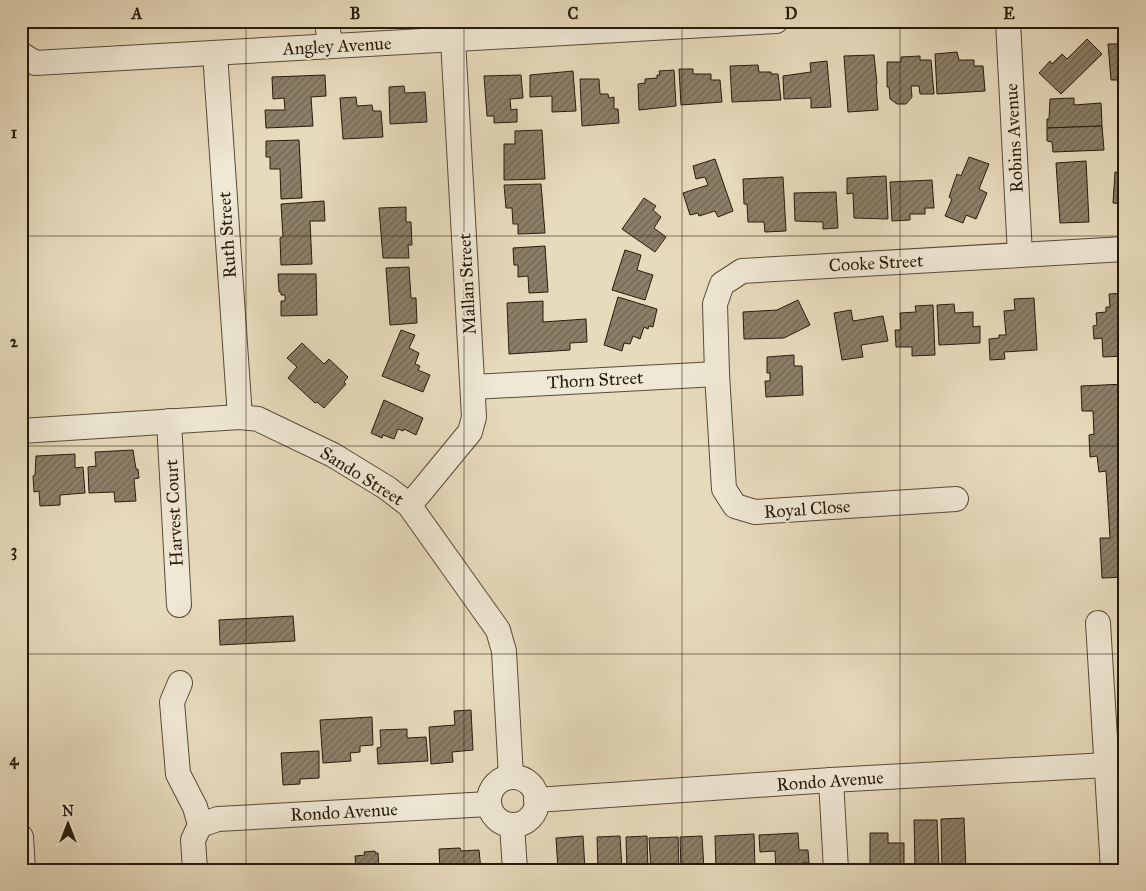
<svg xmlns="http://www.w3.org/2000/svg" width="1146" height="891" font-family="'IM FELL Great Primer',serif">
	<defs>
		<pattern id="building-hatch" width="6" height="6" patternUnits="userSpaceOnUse" patternTransform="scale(1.25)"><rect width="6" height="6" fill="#8b7f68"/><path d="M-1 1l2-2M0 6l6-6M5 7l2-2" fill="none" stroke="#726754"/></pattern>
	</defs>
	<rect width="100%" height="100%" fill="#e7dbbd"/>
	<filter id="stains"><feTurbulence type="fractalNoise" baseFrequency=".004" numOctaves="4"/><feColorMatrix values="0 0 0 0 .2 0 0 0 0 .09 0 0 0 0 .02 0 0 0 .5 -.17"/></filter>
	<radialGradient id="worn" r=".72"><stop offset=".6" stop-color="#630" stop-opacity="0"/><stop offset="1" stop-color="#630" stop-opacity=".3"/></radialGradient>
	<g fill="url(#building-hatch)" stroke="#271b0b">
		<polygon points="1087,39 1102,54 1061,94 1039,73 1050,61 1052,64 1062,54 1067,59"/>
		<polygon points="1108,44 1125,44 1125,80 1111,80"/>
		<polygon points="957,52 959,60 974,60 974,66 983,66 985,91 937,94 935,54"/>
		<polygon points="874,55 877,84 876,84 878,110 848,112 844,56"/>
		<polygon points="920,56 920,60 931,60 934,94 920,94 919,86 911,86 912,97 906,104 897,104 890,99 889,87 887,87 887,62 901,62 901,57"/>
		<polygon points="827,61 831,107 811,108 811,98 784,99 783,76 811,72 810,63"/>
		<polygon points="758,65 759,72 771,72 771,74 778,74 781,100 732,102 730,66"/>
		<polygon points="679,69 693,69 693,74 711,74 711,80 720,80 722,102 681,105"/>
		<polygon points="674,70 676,106 639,110 638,84 645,83 645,79 657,78 657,75 660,75 659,71"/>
		<polygon points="573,71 576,111 552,112 552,96 530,97 530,75"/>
		<polygon points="325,75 326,96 311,97 313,126 266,128 265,110 285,110 284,98 273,99 272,77"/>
		<polygon points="521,75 523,98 510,99 511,110 517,109 517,122 494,123 494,116 487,116 484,76"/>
		<polygon points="580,79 599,79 600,94 608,94 609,98 614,97 614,109 618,109 619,123 582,126"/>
		<polygon points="404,86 405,93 425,92 427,122 390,124 389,87"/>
		<polygon points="356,97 357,106 372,105 373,111 381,111 383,137 343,139 340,98"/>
		<polygon points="1074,98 1074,105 1101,103 1102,126 1047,128 1047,119 1049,119 1050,99"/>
		<polygon points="1102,126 1104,150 1053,152 1052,142 1047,141 1047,128"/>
		<polygon points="542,130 545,179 504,180 504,144 515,144 515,131"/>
		<polygon points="299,140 302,198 281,199 280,169 270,169 270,157 266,157 266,141"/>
		<polygon points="969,157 989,164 979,189 987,193 976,219 966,215 963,223 945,216 952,199 949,197 957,174 961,176"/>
		<polygon points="715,159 733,211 718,217 715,211 699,216 698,213 690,215 683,193 708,185 705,177 696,179 693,166"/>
		<polygon points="1086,161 1089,222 1060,223 1056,163"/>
		<polygon points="1115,172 1125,173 1125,204 1113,203"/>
		<polygon points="886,176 888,219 854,218 853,193 847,194 847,178"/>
		<polygon points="783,177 786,231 765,232 764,222 748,222 747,204 744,204 743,179"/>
		<polygon points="932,180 934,208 925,208 925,214 910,214 910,220 892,221 890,182"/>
		<polygon points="541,184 545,233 518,234 518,224 513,224 512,208 506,208 504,185"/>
		<polygon points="836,192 838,228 823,229 823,222 795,221 794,193"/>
		<polygon points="644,198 656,206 653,210 661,217 654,228 666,237 655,252 622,229"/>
		<polygon points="324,201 325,221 310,221 312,264 281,265 280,238 283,237 281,204"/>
		<polygon points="406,207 406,222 411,222 412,245 408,245 409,258 383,258 379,208"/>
		<polygon points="545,246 548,292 529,293 528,276 518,277 518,265 514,265 513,248"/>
		<polygon points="625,250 641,255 637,270 653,275 645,300 612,290"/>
		<polygon points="409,267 411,298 416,298 417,323 390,325 386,268"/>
		<polygon points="278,274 316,274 317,315 281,316 281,301 285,301 285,295 281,295 281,292 279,292"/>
		<polygon points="1125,293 1125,356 1103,357 1102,338 1094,339 1093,326 1097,325 1096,313 1106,312 1106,307 1110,307 1109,294"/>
		<polygon points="618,297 657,309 653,327 649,326 648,329 644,327 640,339 633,336 630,344 624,343 622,351 604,345"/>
		<polygon points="1034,298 1037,350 1004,352 1005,359 990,360 989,339 999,338 999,335 1006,335 1004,311 1015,310 1014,299"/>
		<polygon points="798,300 810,325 784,338 744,339 743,312 777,310"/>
		<polygon points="543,301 543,322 586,319 587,342 570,343 570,350 509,354 507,303"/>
		<polygon points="954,304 955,313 973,312 973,327 980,326 980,343 939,345 937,305"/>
		<polygon points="933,305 935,355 912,356 912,347 896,347 895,330 901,330 900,313 916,312 915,306"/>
		<polygon points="851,310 853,321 883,316 888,341 861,345 863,357 842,360 834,313"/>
		<polygon points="401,330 415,335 409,348 419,353 415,364 420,366 418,370 430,375 423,392 382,376"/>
		<polygon points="302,343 324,364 329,359 348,377 344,382 346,384 324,408 317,402 315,403 288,378 297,367 287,358"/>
		<polygon points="794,355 794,366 802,366 803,395 766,397 765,381 770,381 770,373 767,373 767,357"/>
		<polygon points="1125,384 1125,577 1102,578 1100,538 1110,538 1106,471 1099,472 1097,456 1090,457 1089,435 1094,434 1093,411 1082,411 1081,386"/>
		<polygon points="384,400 423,418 416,435 404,429 403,431 398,429 394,439 383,435 382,438 371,433"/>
		<polygon points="133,450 136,469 138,469 139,478 134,479 136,501 115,502 114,492 89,493 88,467 96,466 95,452"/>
		<polygon points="75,454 75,468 83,467 85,493 60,495 60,505 40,506 39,491 34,492 33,476 35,475 36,456"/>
		<polygon points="293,616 295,641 220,645 219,620"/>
		<polygon points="471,710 473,750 452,752 453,762 431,764 429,727 455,725 454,711"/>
		<polygon points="372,717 373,745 360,746 360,752 350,753 351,761 323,763 320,720"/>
		<polygon points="407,729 407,738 426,737 428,761 378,764 377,748 381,747 380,730"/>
		<polygon points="319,751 319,778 300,779 300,784 283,785 281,753"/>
		<polygon points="964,818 966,870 942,870 941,819"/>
		<polygon points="914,820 937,820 939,870 915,870"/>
		<polygon points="798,833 799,850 808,850 809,863 803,863 803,870 776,870 775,851 760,852 759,835"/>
		<polygon points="870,833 888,833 888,843 904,843 904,870 870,870"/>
		<polygon points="754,834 755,869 716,870 715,836"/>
		<polygon points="583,836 585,870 558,870 556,838"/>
		<polygon points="620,836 622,870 598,870 597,837"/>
		<polygon points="647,836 648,870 627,870 626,837"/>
		<polygon points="702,836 704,870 681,870 680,837"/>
		<polygon points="678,837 679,870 651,870 649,838"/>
		<polygon points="460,848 461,851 479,850 481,870 440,870 439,849"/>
		<polygon points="375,851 375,853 378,853 379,870 356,870 355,856 365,855 364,852"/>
	</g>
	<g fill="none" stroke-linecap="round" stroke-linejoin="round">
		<g stroke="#574b38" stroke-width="26">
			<g id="street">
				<polyline points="327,21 330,46"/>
				<polyline points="1008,21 1020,255"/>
				<polyline points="215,53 240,417"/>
				<polyline points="21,54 35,63 776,21"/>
				<polyline points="473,387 717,374"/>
				<polyline points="169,421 179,605"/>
				<polyline points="21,431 240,417 258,419 333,455 387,488 409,505 498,630 504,651 511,777"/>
				<polyline points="956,499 755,512 735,506 724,489 717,374 715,304 722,284 742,271 1125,249"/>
				<polyline points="409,505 419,494 470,432 474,417 453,40"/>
				<polyline points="1098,623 1113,870"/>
				<polyline points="180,683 172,702 178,774 195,807 200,825 193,840 195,870"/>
				<circle cx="513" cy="801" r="24"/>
				<polyline points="831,780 836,870"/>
				<polyline points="536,800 831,780 1125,764"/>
				<polyline points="200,825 218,819 489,804"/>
				<polyline points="512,825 515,870"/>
				<polyline points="21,837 23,870"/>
			</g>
		</g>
		<use href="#street" stroke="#efe8d4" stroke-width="24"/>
	</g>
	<path fill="none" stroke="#271b0b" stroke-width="1" stroke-opacity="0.55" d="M246 21V870M464 21V870M682 21V870M900 21V870M21 236H1125M21 446H1125M21 654H1125"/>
	<g text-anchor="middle" stroke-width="4" stroke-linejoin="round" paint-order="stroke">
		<g font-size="18" fill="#271b0b" stroke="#efe8d4">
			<text transform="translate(337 46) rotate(-3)" y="6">Angley Avenue</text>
			<text transform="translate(1014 138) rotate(-93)" y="6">Robins Avenue</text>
			<text transform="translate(227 235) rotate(-94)" y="6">Ruth Street</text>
			<text transform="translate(876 263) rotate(-3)" y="6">Cooke Street</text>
			<text transform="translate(467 284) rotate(-93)" y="6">Mallan Street</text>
			<text transform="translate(595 380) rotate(-3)" y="6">Thorn Street</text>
			<text transform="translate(362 476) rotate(32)" y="6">Sando Street</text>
			<text transform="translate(807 509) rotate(-4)" y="6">Royal Close</text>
			<text transform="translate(174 513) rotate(-93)" y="6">Harvest Court</text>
			<text transform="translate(830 781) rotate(-4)" y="6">Rondo Avenue</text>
			<text transform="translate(344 812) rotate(-3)" y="6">Rondo Avenue</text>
		</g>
	</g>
	<rect width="1146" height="891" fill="none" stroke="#e7dbbd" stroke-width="55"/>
	<g transform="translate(68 824)" stroke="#efe8d4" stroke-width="4" paint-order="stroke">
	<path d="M0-4L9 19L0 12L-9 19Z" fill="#271b0b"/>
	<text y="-8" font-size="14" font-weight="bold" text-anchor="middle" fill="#271b0b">N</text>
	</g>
	<rect x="28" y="28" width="1090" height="836" fill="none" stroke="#271b0b" stroke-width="2"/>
	<g font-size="16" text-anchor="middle" font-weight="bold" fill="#271b0b">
		<text x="137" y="19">A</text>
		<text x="355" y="19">B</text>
		<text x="573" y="19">C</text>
		<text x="791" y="19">D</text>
		<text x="1009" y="19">E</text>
		<text x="14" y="138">1</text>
		<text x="14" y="347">2</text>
		<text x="14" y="556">3</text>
		<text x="14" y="765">4</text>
	</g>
	<rect width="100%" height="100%" filter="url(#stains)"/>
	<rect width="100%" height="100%" fill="url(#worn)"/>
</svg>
